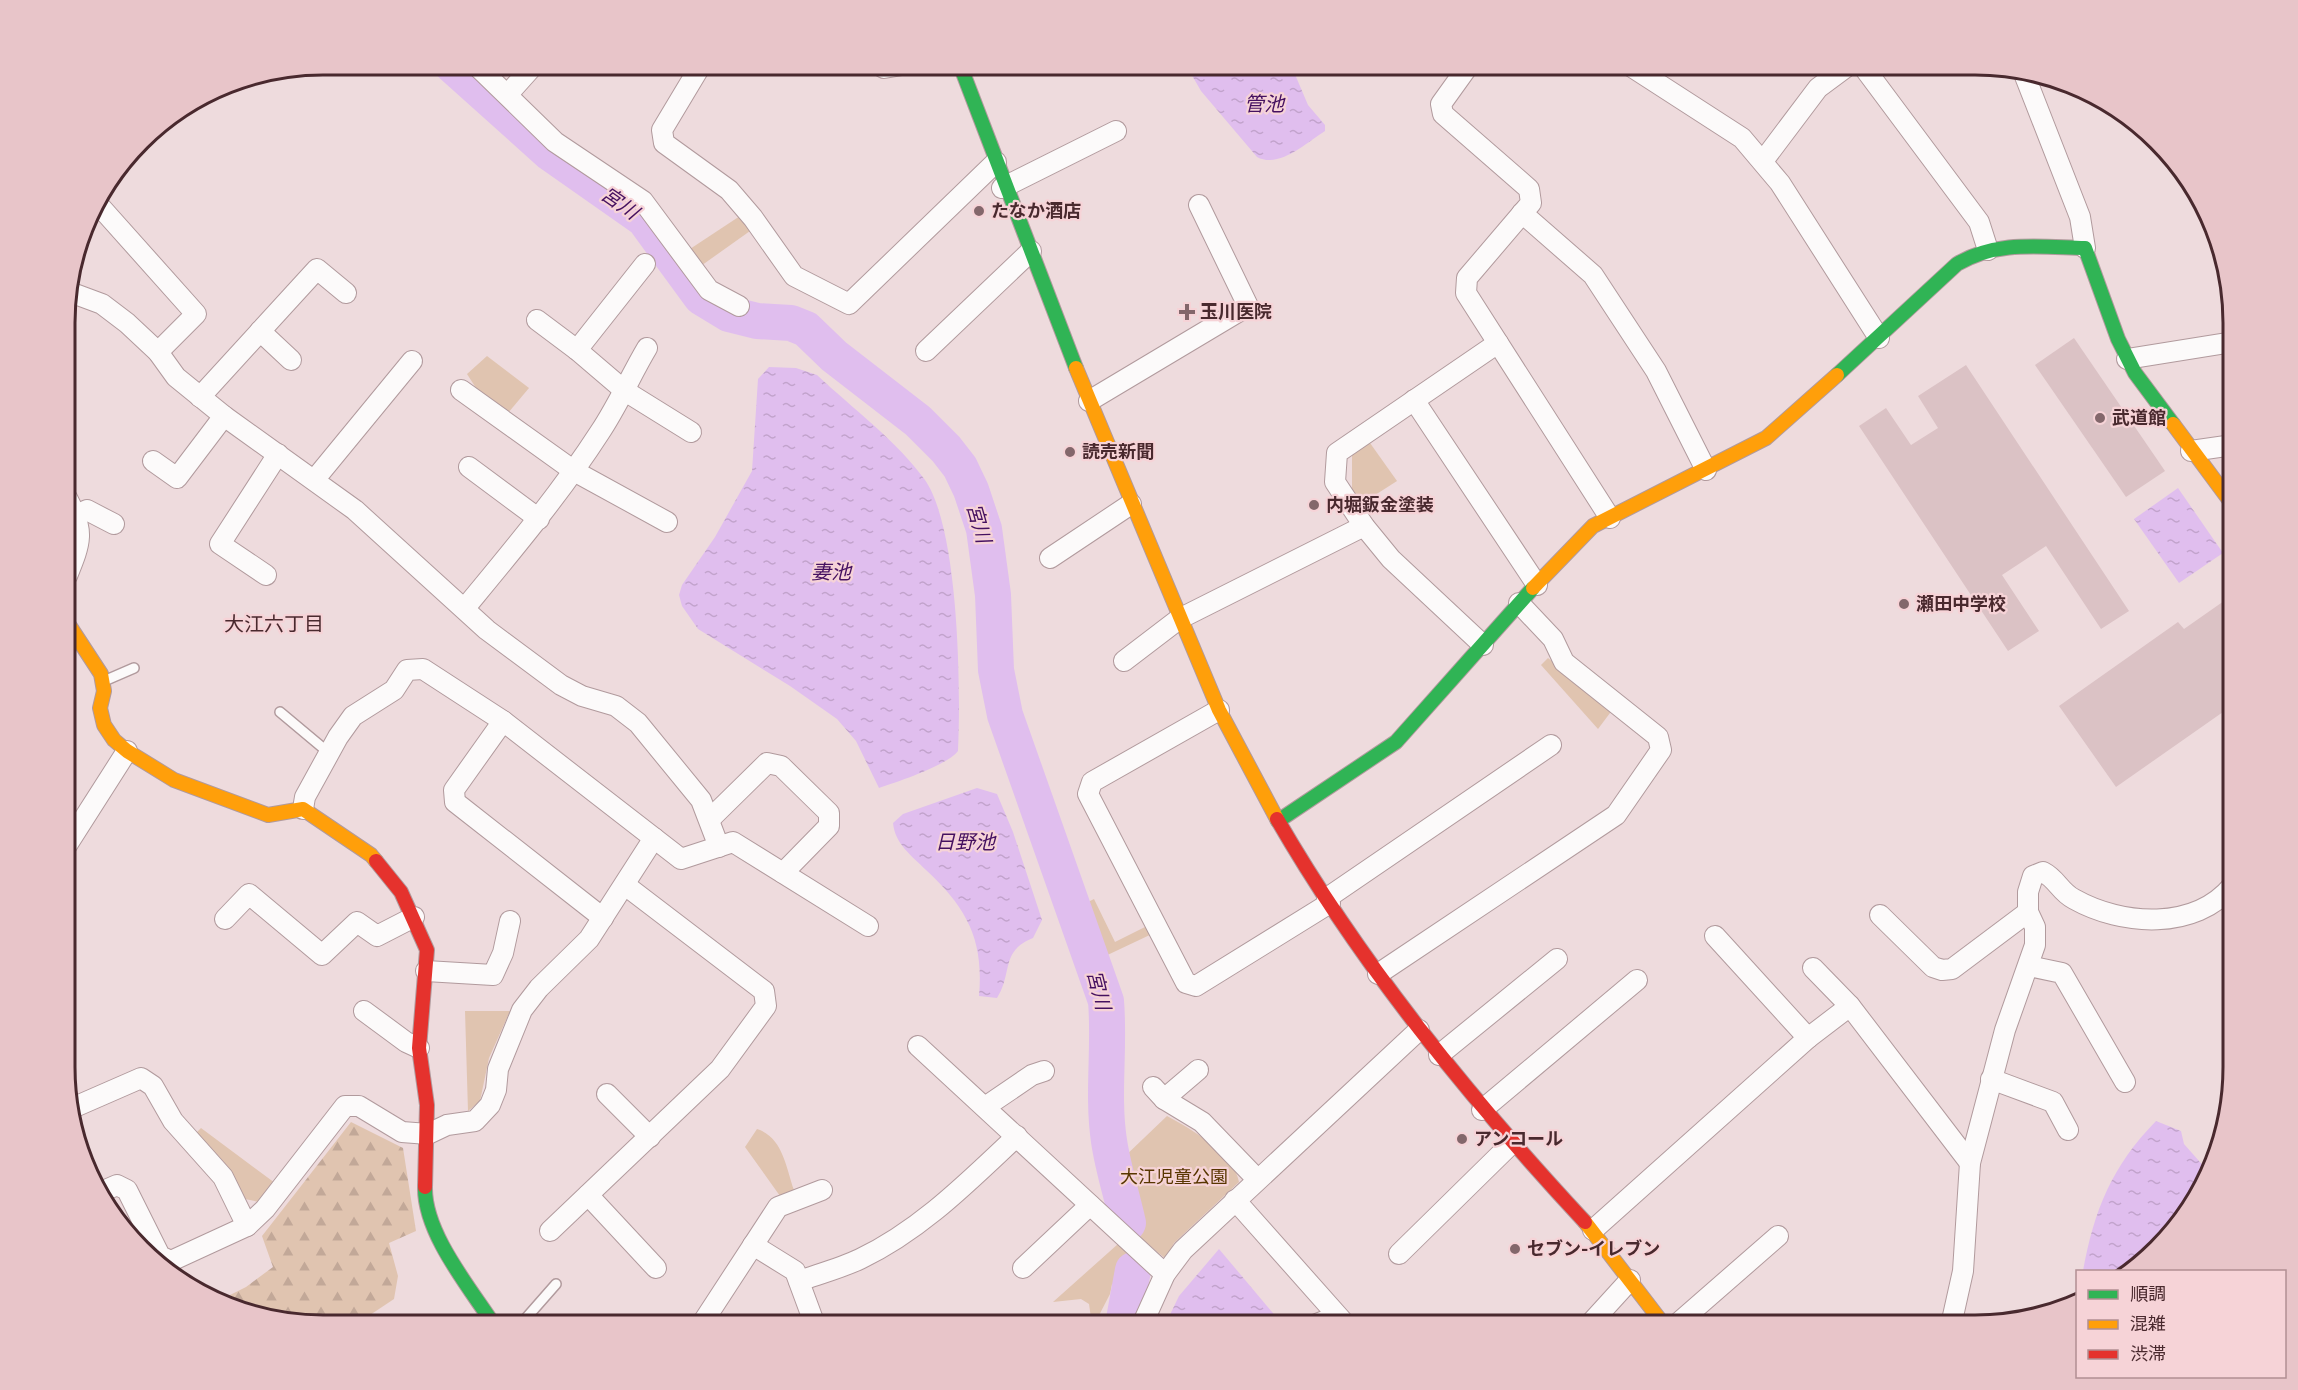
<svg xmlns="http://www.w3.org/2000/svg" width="2298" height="1390" font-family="'Titillium Web','Noto Sans JP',sans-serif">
	<defs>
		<pattern id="forest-firs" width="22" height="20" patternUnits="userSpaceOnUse" patternTransform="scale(1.5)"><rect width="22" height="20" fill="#e0c4b0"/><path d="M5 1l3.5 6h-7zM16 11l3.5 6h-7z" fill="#c2a898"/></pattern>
		<pattern id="water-ripples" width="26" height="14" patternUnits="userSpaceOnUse" patternTransform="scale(1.5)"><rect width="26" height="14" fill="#e0beee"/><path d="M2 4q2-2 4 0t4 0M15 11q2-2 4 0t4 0" fill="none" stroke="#c2a3cc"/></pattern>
	</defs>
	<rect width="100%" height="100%" fill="#eedbdd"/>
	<polygon fill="url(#forest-firs)" points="351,1122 403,1148 416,1231 389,1243 398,1276 394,1299 355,1325 323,1325 256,1317 218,1301 246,1287 273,1267 262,1236"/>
	<g fill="#e0c4b0">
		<polygon points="740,216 750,231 698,268 690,249"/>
		<polygon points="487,356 529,388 508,413 476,388 467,374"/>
		<polygon points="1370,443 1397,481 1361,504 1352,493 1352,453"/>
		<polygon points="1548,658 1613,709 1598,729 1541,665"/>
		<polygon points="1094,899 1115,942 1149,925 1154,933 1099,959 1076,908"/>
		<polygon points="465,1011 510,1011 489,1058 480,1101 468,1111"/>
		<path d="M1167 1116C1190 1128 1235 1155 1239 1182L1174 1243 1166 1259 1134 1233 1121 1160Z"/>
		<polygon points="201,1128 275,1183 259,1202 245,1199 224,1162 195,1134"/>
		<path d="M757 1129C783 1137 786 1168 794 1190L780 1196 745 1147Z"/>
		<polygon points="1118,1244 1128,1253 1127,1284 1112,1284 1110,1294 1094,1325 1092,1325 1089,1304 1081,1299 1053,1302"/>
	</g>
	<g fill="url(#water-ripples)">
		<path d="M1186 65H1291L1308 105 1325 125V131C1306 143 1279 169 1257 157L1201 91Z"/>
		<path d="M769 367 796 368 817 375C851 407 898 442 925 480 959 529 961 689 958 751 948 765 897 782 879 788L856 741 837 719 790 686 698 629 682 606 679 595 682 585 715 537 752 471 758 379Z"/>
		<polygon points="2178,488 2223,553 2179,583 2134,519"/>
		<path d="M977 788 997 794 1013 832 1042 920 1033 938C1000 951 1013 973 997 998L979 996C984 940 967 908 926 870 912 856 895 844 893 823L903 814Z"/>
		<path d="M2156 1121 2181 1131 2184 1144 2207 1170 2199 1197 2158 1250 2130 1271H2083C2094 1210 2112 1166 2156 1121Z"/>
		<polygon points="1219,1249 1278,1319 1237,1325 1165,1325 1179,1296"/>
	</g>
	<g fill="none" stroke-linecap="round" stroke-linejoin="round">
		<g stroke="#e0beee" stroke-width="36">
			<path d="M452 65 550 153 644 219 701 297 729 314 757 321 791 323 806 329 834 356 918 421 946 449 960 467 971 490 984 529 993 595 996 670 1005 715 1106 1001C1110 1048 1102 1094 1109 1141 1113 1168 1122 1196 1128 1223"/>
			<polyline points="1123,1325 1133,1270"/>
		</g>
	</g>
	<g fill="#dbc2c5">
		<polygon points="2074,338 2165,471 2126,497 2035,365"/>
		<polygon points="1966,365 2129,611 2101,629 2046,546 2002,575 2039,631 2008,651 1859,426 1886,408 1911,445 1938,428 1918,396"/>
		<polygon points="2224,601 2233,614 2233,676 2223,683 2233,697 2233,705 2116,787 2059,706 2178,622 2184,629"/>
	</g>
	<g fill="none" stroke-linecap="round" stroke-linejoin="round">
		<g stroke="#b19a9d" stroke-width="12">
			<g id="lane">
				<polyline points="104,681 134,668"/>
				<polyline points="280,712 329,753"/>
				<polyline points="520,1325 556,1284"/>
			</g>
		</g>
		<g stroke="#b19a9d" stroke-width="22">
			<g id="street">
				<polyline points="476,65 555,142 643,201 709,290 739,306"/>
				<polyline points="701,65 662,130 664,143 729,190 753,218 794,276 849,304 996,162"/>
				<polyline points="879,65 884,68 902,65"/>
				<polyline points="1469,65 1441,104 1443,114 1529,189 1531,203 1467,278 1466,293 1610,518"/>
				<polyline points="1629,65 1742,138 1780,183 1879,338"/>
				<polyline points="1862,65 1979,222 1988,250"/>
				<polyline points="2023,71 2080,217 2085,248"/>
				<polyline points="508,94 534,65"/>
				<polyline points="1763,161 1818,88 1849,65"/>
				<polyline points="1002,188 1116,131"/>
				<polyline points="96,202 196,314 158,352"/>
				<polyline points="1522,213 1593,275 1656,371 1706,470"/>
				<polyline points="67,291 102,304 127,323 158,352 176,377 224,416 355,510 487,630 561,685 582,696 616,706 638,723 701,800 719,847"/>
				<polyline points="537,320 577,350 625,391 691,432"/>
				<polyline points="260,331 291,360"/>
				<polyline points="577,350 645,264"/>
				<polyline points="926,351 1031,251"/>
				<polyline points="2127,359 2233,342"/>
				<polyline points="461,390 574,471 667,522"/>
				<polyline points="200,397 317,269 346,293"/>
				<polyline points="1414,400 1537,585"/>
				<polyline points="1089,401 1248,306 1199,205"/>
				<polyline points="2191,451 2233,445"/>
				<polyline points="153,461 177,478 224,416"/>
				<polyline points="469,467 539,519"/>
				<polyline points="315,479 412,361"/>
				<path d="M67 498C85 531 81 542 67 576"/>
				<polyline points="76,515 87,510 114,524"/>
				<polyline points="1050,558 1131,504"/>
				<polyline points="266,575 220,544 278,454"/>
				<path d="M465 608C512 551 560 494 600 432 618 405 631 375 647 348"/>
				<polyline points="1483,645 1391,559 1364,526 1335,482 1337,453 1498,343"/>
				<polyline points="1124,661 1179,619 1364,526"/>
				<polyline points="1219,710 1092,782 1088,794 1186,983 1196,986 1330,903"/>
				<polyline points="503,721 454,790 455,802 603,918"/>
				<polyline points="303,809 305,797 338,737 353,716 394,690 407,670 423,669 503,721 681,859 733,842 868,926"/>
				<polyline points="710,819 767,763 781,766 829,813 829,826 783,873"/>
				<polyline points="67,845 127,751"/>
				<polyline points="1327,898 1551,745"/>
				<polyline points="1880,915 1933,967 1942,970 1952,969 2028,912"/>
				<polyline points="225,919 249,894 322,955 357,922 377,936 414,917"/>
				<polyline points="1715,936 1808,1038"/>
				<polyline points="2029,966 2062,973 2125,1082"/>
				<polyline points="1813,968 1850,1006"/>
				<polyline points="426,971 493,975 503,953 510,921"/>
				<polyline points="1378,974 1616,815 1661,750 1658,737 1564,662 1553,639 1519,603"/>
				<polyline points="364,1011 406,1042 419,1048"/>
				<polyline points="918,1046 1165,1274"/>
				<polyline points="1439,1055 1557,959"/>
				<polyline points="1991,1079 2053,1102 2068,1130"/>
				<polyline points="1153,1087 1164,1099 1202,1122 1257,1179"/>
				<polyline points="607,1094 650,1137"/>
				<polyline points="1164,1099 1198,1070"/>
				<polyline points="985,1107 1032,1075 1044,1071"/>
				<polyline points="70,1109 141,1078 153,1086 173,1121 223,1177 247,1226"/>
				<polyline points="1482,1110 1637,980"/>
				<polyline points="101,1192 117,1185 127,1190 160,1256 171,1261 247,1226 265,1209 345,1106 359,1106 402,1132 428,1134 447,1125 475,1121 490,1105 496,1090 498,1069 522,1010 539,988 589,939 654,838"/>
				<polyline points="588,1195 656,1268"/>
				<polyline points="1235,1200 1346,1325"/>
				<polyline points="1593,1230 1808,1038 1850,1006 1970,1163"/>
				<polyline points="550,1231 720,1069 766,1006 764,991 625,885"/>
				<polyline points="753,1245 795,1271 815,1325"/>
				<polyline points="1399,1254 1512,1143"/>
				<polyline points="1023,1268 1090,1205"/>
				<path d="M799 1281C819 1274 841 1268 860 1259 921 1230 969 1181 1017 1136"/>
				<polyline points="701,1325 778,1207 822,1190"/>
				<polyline points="1142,1325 1165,1274 1183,1250 1419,1030"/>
				<polyline points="1314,1325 1337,1316"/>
				<polyline points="1589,1325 1630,1280"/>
				<polyline points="1676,1325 1778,1236"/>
				<path d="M1951 1325 1963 1271 1970 1163 2005 1030 2035 945V927L2028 912V892L2033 876 2043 872C2057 879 2060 892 2074 899 2122 926 2195 931 2233 885"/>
			</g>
		</g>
		<g stroke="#b19a9d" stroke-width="16">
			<g id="fast">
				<polyline points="960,65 1076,368"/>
				<path d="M1837 375 1957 264C1997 240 2041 247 2085 248L2118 339 2135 373 2173 424"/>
				<polyline points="1278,821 1396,742 1533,588"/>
				<path d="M425 1187C424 1233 470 1288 494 1325"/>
			</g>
		</g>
		<g stroke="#b19a9d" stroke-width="16">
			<g id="slow">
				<polyline points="1076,368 1219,710 1277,819"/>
				<polyline points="2173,424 2233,505"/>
				<polyline points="1533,588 1593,526 1766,438 1837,375"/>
				<polyline points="67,622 101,674 104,691 100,708 104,725 114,740 127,751 174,780 268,815 303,809 371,855 376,861"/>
				<polyline points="1585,1222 1664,1325"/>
			</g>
		</g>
		<g stroke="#b19a9d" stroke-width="16">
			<g id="jam">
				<path d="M1277 819C1362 966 1470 1098 1585 1222"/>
				<polyline points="376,861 401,892 427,950 419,1048 427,1105 425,1187"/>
			</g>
		</g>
		<use href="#lane" stroke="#fcfafa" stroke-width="9"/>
		<use href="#street" stroke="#fcfafa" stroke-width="20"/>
		<use href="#fast" stroke="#30b455" stroke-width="14"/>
		<use href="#slow" stroke="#ff9f0a" stroke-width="14"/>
		<use href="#jam" stroke="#e5322d" stroke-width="14"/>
	</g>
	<g fill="#83676b" stroke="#f6d3d7" stroke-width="2">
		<circle cx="979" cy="211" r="6"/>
		<path d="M1184 303h6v6h6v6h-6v6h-6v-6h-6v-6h6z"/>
		<circle cx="2100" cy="418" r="6"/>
		<circle cx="1070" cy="452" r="6"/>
		<circle cx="1314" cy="505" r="6"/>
		<circle cx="1904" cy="604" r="6"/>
		<circle cx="1462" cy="1139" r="6"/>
		<circle cx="1515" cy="1249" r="6"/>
	</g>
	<g text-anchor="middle" stroke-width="4.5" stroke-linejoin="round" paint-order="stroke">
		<g font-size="18" font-weight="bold" fill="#49292e" stroke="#f6d3d7" text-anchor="start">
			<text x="991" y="217">たなか酒店</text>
			<text x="1200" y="318">玉川医院</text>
			<text x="2112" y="424">武道館</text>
			<text x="1082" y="458">読売新聞</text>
			<text x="1326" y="511">内堀鈑金塗装</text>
			<text x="1916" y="610">瀬田中学校</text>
			<text x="1474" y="1145">アンコール</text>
			<text x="1527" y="1255">セブン-イレブン</text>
		</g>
		<g font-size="18" fill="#583600" stroke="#f6d3d7">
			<text x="1174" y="1183">大江児童公園</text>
		</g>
		<g font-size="20" font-style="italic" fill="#451060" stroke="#f6d3d7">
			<text x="1264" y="111">管池</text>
			<text transform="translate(620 203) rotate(35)" y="7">宮川</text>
			<text transform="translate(979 523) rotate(74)" y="7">宮川</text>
			<text x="831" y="579">妻池</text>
			<text x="965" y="849">日野池</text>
			<text transform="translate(1099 990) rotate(76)" y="7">宮川</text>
		</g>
		<g font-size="20" fill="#49292e" stroke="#f6d3d7">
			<text x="274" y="631">大江六丁目</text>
		</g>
	</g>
	<path d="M0 0H2298V1390H0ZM323 75H1975A248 248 0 0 1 2223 323V1067A248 248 0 0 1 1975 1315H323A248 248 0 0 1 75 1067V323A248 248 0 0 1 323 75Z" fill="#e8c5c9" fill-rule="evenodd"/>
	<path fill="none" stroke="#49292e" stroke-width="3" d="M323 75H1975A248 248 0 0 1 2223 323V1067A248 248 0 0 1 1975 1315H323A248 248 0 0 1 75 1067V323A248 248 0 0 1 323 75Z"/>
	<rect x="2076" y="1270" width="210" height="108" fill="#f6d3d7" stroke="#b18f93" stroke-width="1.5"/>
	<rect x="2088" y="1290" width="30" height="9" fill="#30b455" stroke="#b18f93" stroke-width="1.5"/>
	<text x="2130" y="1300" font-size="18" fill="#49292e">順調</text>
	<rect x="2088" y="1320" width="30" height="9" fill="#ff9f0a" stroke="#b18f93" stroke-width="1.5"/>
	<text x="2130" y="1330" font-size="18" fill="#49292e">混雑</text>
	<rect x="2088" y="1350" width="30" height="9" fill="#e5322d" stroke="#b18f93" stroke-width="1.5"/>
	<text x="2130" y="1360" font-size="18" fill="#49292e">渋滞</text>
</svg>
